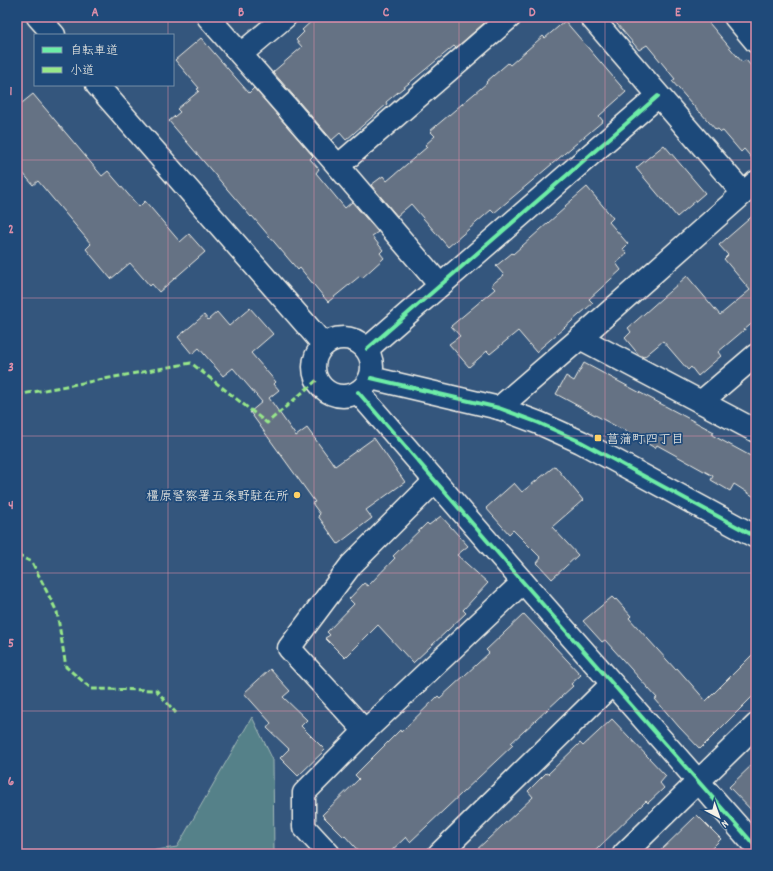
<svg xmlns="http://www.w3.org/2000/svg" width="773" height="871" font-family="Dekko,'Klee One',sans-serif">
	<rect width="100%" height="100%" fill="#34567d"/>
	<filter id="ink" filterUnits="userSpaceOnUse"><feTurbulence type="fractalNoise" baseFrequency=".025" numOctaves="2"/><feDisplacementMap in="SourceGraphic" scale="8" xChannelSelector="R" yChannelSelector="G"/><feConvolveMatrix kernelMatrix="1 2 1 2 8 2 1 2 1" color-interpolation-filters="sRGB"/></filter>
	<g filter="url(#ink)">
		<polygon fill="#548189" stroke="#a4b9b8" points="252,717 273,760 274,854 130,854 177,847"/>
		<g fill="#657284" stroke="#f4f1e8">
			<polygon points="316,17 491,17 456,48 454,46 386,102 387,104 346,140 340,133 332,140 273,72 302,47 296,40 304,32 302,30"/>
			<polygon points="611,17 704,17 742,62 746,60 756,72 756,163 744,149 741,152 723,131 721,132 718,129 716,130 700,112 699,112 672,81 675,79 647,45 639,50"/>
			<polygon points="565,21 626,92 599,116 603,121 494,213 491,210 448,247 411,204 397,216 371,185 383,176 387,181 427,147 425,145 435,136 430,131 487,83 486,82 508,63 510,65 543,36 545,38"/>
			<polygon points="201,38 249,93 254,88 313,156 310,159 319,169 316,173 345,208 352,202 378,232 372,236 383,250 380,253 384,258 362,278 360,276 328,302 300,268 298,270 252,216 251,217 169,121 180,112 177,109 199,91 197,89 199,88 175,60"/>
			<polygon points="33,94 102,176 108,171 139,207 145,201 180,242 189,234 205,252 159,292 152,284 150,286 130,263 111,279 86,249 91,244 38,181 33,185 17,166 17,107"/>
			<polygon points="664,145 705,193 677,217 636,168"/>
			<polygon points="587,187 613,218 609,222 628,244 623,249 627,254 616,263 621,270 589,299 593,303 536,352 518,331 490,354 487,351 469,367 449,344 460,336 451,326 495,289 491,285 504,275 496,266 512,253 513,254 566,207 565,206"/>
			<polygon points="756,213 756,320 718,352 721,356 698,376 691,367 688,370 663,341 644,357 639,355 625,338 631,332 628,328 687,276 720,315 750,290 724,259 728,255 719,245"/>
			<polygon points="250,308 273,334 251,353 276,382 274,384 279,390 269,398 296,436 307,428 335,466 374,438 405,482 366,510 372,518 338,544 318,516 320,514 312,503 315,502 250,412 262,402 233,368 223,376 199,348 192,354 178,337 204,315 208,320 217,312 229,326"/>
			<polygon points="584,363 714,432 712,435 756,459 756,498 734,484 730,491 711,480 713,476 657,445 655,448 621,428 621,429 556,394 566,376 574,381"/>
			<polygon points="555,466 583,500 552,527 578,555 552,579 537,563 541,558 513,530 509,534 486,508 514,483 522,492"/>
			<polygon points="441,516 468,546 457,555 488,583 463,610 466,613 413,663 378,625 345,658 325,638 330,635 327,632 354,604 349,599 364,583 368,586 395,558 393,556 427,523 429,525"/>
			<polygon points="612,597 615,600 616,599 631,616 629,618 676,670 677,668 706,701 756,651 756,693 700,749 679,727 655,699 657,698 605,640 602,642 583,621"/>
			<polygon points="524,614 581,675 571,684 573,686 511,743 513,745 410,842 406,837 388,854 361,854 345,836 344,837 322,815 359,779 355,775 400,730 401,732 438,696 440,698 489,653 486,650"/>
			<polygon points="270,669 290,691 283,697 307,720 301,726 325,750 298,776 280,758 289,749 267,728 271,723 244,693"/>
			<polygon points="612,719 666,776 660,783 664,788 648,803 646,801 592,854 472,854 533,797 528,791 546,773 548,774 580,743 583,746"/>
			<polygon points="756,761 756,815 729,787"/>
			<polygon points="697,815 721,839 706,854 657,854"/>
		</g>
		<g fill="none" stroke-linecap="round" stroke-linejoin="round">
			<g stroke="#f4f1e8" stroke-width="25">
				<g id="minor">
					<polyline points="208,17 338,166 440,285"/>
					<polyline points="591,17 743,193"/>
					<polyline points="735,17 756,42"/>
					<polyline points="241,54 285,17"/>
					<polyline points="338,166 510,17"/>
					<circle cx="343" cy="367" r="29"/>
					<polyline points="580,338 756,431"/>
					<polyline points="367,349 658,96"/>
					<polyline points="358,392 523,582 756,847"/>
					<polyline points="701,402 756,355"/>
					<polyline points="499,408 580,338 756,182"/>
					<polyline points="365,731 289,648 351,565 434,482"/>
					<polyline points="329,854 304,827 304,793 365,731 523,582"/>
					<polyline points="439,854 612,684"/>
					<polyline points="624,854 756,725"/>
				</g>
			</g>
			<g stroke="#f4f1e8" stroke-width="25">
				<g id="tertiary">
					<polyline points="38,17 54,35"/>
					<polyline points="97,85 324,345"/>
					<polyline points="371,378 499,408 539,423 581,442 756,537"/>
				</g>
			</g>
			<use href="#minor" stroke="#1f4a7a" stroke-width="22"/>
			<use href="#tertiary" stroke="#1f4a7a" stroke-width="22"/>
			<g stroke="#98e88a" stroke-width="3" stroke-dasharray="6 3" stroke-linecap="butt">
				<polyline points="17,395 191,363 267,423 317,380"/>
				<polyline points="17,555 32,562 57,612 66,667 92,689 156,690 176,713"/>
			</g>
			<g stroke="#1f4a7a" stroke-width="6">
				<g id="cycleway">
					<polyline points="367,349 658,96"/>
					<polyline points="371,378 499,408 539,423 581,442 756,537"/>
					<polyline points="358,392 523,582 756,847"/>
				</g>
			</g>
			<use href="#cycleway" stroke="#6deda7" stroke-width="4"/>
		</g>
	</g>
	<path fill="none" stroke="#de8fa9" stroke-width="1" stroke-opacity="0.55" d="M168 17V35M314 17V854M459 17V854M605 17V854M168 85V854M17 160H756M17 298H756M17 436H756M17 573H756M17 711H756"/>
	<g fill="#ffd166" stroke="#1f4a7a" stroke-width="1.5">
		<rect x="594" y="434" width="8" height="8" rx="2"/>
		<circle cx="297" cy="495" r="4"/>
	</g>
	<g text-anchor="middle" stroke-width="3.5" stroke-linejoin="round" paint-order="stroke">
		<g font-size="13" fill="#f4f1e8" stroke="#1f4a7a" text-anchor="start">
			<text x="606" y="443">菖蒲町四丁目</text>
			<text x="289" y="500" text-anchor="end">橿原警察署五条野駐在所</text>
		</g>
	</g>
	<rect width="773" height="871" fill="none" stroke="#1f4a7a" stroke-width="44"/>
	<rect x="34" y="34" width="140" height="52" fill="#1f4a7a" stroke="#748da6"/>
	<rect x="42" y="47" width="20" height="6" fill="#6deda7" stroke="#748da6"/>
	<text x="70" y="54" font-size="12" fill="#f4f1e8">自転車道</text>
	<rect x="42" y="67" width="20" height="6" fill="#98e88a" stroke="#748da6"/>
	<text x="70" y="74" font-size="12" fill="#f4f1e8">小道</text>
	<g transform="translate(719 817) rotate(139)" stroke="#1f4a7a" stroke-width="3" paint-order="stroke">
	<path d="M0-3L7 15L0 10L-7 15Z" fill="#f4f1e8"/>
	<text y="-6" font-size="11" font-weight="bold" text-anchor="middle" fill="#f4f1e8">N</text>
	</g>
	<rect x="22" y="22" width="729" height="827" fill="none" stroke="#de8fa9" stroke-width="1.5"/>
	<g font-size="13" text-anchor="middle" font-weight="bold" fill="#de8fa9">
		<text x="95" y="16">A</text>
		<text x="241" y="16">B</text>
		<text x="386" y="16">C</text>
		<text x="532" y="16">D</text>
		<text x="678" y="16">E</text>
		<text x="11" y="95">1</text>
		<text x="11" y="233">2</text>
		<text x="11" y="371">3</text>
		<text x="11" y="509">4</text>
		<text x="11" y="647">5</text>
		<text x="11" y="785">6</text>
	</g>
</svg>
